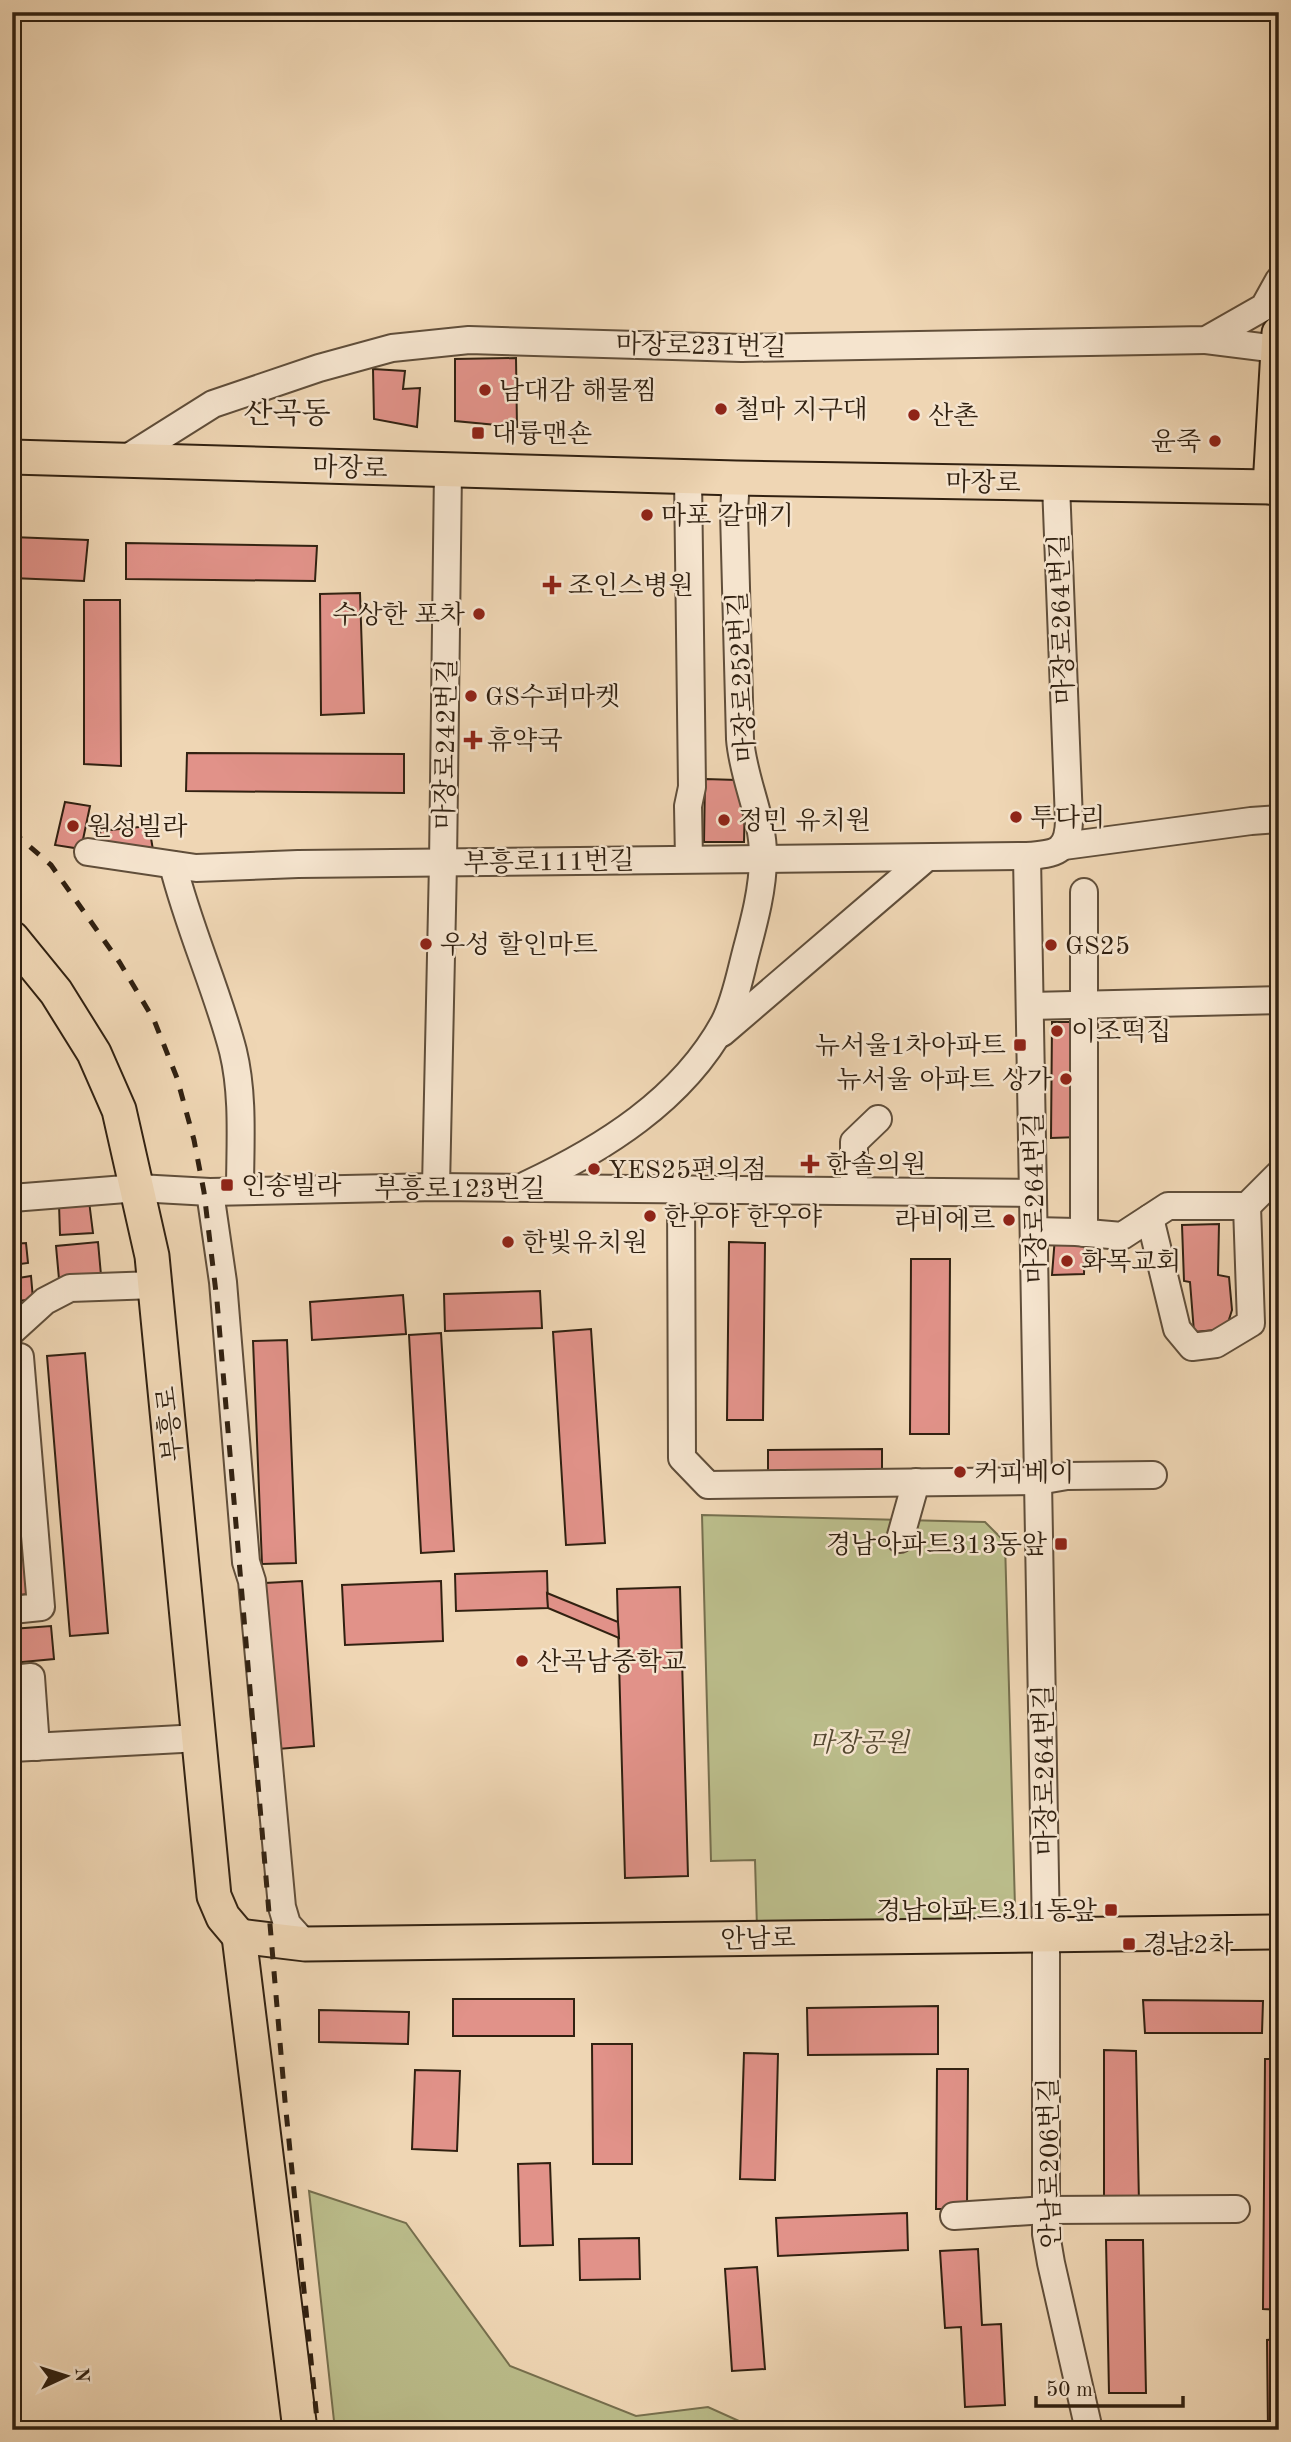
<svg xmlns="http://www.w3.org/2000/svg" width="1291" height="2442" font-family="'Old Standard TT','Noto Serif KR',serif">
	<rect width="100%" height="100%" fill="#efd6b4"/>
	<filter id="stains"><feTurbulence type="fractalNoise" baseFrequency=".00286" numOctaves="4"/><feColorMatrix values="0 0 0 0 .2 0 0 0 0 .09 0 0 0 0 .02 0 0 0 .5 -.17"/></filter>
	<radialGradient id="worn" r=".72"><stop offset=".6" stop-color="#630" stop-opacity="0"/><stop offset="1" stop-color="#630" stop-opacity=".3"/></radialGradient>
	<g fill="#bbbd8b" stroke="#766f4e" stroke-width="2">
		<polygon points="702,1515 985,1522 1005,1542 1015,1907 1004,1922 757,1928 755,1860 711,1861"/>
		<polygon points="309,2191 406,2223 510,2366 636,2416 708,2407 759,2430 335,2430"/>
	</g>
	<g fill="#e19289" stroke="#312111" stroke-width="2">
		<polygon points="516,358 517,427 455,421 455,359"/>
		<polygon points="373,369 405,371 403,389 420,388 417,427 374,419"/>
		<polygon points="12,537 88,540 84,581 12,578"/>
		<polygon points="126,543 317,546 315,581 126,579"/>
		<polygon points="360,593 364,713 321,715 320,594"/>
		<polygon points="84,600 120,600 121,766 84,764"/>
		<polygon points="187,753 404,754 404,793 186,791"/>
		<polygon points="705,779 737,780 745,798 744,842 704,842"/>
		<polygon points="65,802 90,806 81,849 55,845"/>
		<polygon points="149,826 153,850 103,851 100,831"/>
		<polygon points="1052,1022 1079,1022 1080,1137 1051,1138"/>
		<polygon points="89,1201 93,1233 60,1235 59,1204"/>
		<polygon points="1219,1224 1218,1275 1229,1277 1232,1310 1226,1329 1194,1332 1190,1282 1184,1281 1182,1225"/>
		<polygon points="1055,1237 1085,1238 1084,1274 1052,1275"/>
		<polygon points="98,1242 101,1275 59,1279 56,1246"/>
		<polygon points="729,1242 765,1243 763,1420 727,1420"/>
		<polygon points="26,1243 28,1263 12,1265 12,1244"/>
		<polygon points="911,1259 950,1259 949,1434 910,1434"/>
		<polygon points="31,1276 33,1299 12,1302 12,1279"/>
		<polygon points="540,1291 542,1328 445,1331 444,1294"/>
		<polygon points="403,1295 406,1334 312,1340 310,1302"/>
		<polygon points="591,1329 605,1543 566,1545 553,1332"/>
		<polygon points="441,1333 454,1551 421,1553 409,1335"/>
		<polygon points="287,1340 296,1563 262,1564 253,1341"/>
		<polygon points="85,1353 108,1633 70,1636 47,1356"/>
		<polygon points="882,1449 882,1479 768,1480 768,1450"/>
		<polygon points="22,1535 28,1594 12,1596 12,1536"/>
		<polygon points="547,1571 548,1608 456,1611 455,1574"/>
		<polygon points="302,1581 314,1746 278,1749 265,1583"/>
		<polygon points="441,1581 443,1641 345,1645 342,1585"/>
		<polygon points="680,1587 688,1876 625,1878 617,1589"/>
		<polygon points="547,1593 618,1622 619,1638 548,1608"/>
		<polygon points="51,1626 54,1659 12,1663 12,1629"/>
		<polygon points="20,1687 25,1736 12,1734 12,1688"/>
		<rect x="453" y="1999" width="121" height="37"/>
		<polygon points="1143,2000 1263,2001 1262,2033 1145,2033"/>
		<polygon points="938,2006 938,2054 808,2055 807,2008"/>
		<polygon points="319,2010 409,2012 408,2044 319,2042"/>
		<polygon points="592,2044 632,2044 632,2164 593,2164"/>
		<polygon points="1104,2050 1136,2051 1139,2204 1104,2204"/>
		<polygon points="744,2053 778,2054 775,2180 740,2179"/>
		<polygon points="1265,2059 1279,2059 1279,2310 1263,2309"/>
		<polygon points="937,2069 968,2069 967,2209 936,2209"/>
		<polygon points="415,2070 460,2071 457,2151 412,2149"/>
		<polygon points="550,2163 553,2245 520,2246 518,2164"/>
		<polygon points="907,2213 908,2250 778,2256 776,2218"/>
		<polygon points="639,2238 640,2279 580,2280 579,2239"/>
		<polygon points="1106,2240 1143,2240 1146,2393 1109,2393"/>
		<polygon points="978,2249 982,2325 1001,2324 1005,2405 965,2407 961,2327 945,2328 940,2251"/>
		<polygon points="757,2267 765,2369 732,2371 725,2269"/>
		<polygon points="1279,2339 1279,2430 1268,2430 1267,2340"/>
	</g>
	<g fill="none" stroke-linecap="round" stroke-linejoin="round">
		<g stroke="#604e3a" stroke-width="30">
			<g id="minor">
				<polyline points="1206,340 1277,349"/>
				<polyline points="124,460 213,404 319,368 392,348 469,340 742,348 1206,340 1264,307 1279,280"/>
				<polyline points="688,477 692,787 688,806 689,859"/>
				<polyline points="1064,846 1251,821 1279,819"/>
				<path d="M88 852 196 868 298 864 1027 856C1056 854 1068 852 1069 821L1056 484"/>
				<polyline points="1027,856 1046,1934 1046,2234 1051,2263 1089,2430"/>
				<path d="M173 865C189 929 217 989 233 1051 244 1096 240 1146 240 1191"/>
				<polyline points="1084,892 1084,1233"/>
				<polyline points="1030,1006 1279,1000"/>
				<polyline points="722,1033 925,859"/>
				<path d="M526 1185C603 1149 682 1100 724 1023 735 1002 740 975 746 952 754 922 763 889 763 858 764 817 743 780 740 739L734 512 736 478"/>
				<polyline points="436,1187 443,863 448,470"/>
				<polyline points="681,1189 682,1458 708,1485 1038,1481 1067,1476 1153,1475"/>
				<polyline points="854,1191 854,1142 878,1119"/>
				<polyline points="210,1192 223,1282 246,1562 252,1581 282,1907 287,1924 305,1944"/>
				<polyline points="12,1198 138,1188 210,1192 436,1187 1033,1193"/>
				<polyline points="1150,1218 1177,1329 1192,1347 1216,1344 1251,1323 1247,1206"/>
				<polyline points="1034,1231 1076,1232 1122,1236 1168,1206 1247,1206 1279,1174"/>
				<polyline points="12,1331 45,1301 70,1288 155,1285"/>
				<polyline points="900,1539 916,1482"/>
				<polyline points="12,1610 41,1607 20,1357"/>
				<polyline points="12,1679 31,1677 36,1747"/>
				<polyline points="12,1748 200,1738"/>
				<polyline points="954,2216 1046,2210 1236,2209"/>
			</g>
		</g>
		<g stroke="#312111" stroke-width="37">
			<g id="major">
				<polyline points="12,457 736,478 1279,487"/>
				<polyline points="1270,487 1279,333"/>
				<polyline points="12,938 56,992 94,1053 119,1110 152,1256 214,1896 223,1917 239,1936"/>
				<polyline points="239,1936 305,1944 1279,1932"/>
				<polyline points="239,1936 300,2430"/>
			</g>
		</g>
		<use href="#minor" stroke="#f5e4ce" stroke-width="26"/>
		<use href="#major" stroke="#efd6b4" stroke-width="33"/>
		<polyline stroke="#312111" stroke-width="5" stroke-dasharray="12 12" stroke-linecap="butt" points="12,831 51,865 120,963 154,1020 177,1078 194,1140 204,1192 217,1301 285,2101 318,2430"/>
	</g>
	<g fill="#8f2418" stroke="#f5e4ce" stroke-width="2.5">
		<circle cx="485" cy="390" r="7"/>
		<circle cx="721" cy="409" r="7"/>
		<circle cx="914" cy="415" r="7"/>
		<rect x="471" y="426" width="14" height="14" rx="3.5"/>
		<circle cx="1215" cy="441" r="7"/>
		<circle cx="647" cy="515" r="7"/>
		<path d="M548.5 574.5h7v7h7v7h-7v7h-7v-7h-7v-7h7z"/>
		<circle cx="479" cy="614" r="7"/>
		<circle cx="471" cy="696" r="7"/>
		<path d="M469.5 729.5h7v7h7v7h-7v7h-7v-7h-7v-7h7z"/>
		<circle cx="1016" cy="817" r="7"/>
		<circle cx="724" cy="820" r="7"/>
		<circle cx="73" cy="826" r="7"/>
		<circle cx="426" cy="944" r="7"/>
		<circle cx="1051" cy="945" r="7"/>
		<circle cx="1057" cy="1031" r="7"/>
		<rect x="1013" y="1038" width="14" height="14" rx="3.5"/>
		<circle cx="1066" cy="1079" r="7"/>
		<path d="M806.5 1153.5h7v7h7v7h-7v7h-7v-7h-7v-7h7z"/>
		<circle cx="594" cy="1169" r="7"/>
		<rect x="220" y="1178" width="14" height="14" rx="3.5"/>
		<circle cx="650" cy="1216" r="7"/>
		<circle cx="1009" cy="1220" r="7"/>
		<circle cx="508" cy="1242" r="7"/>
		<circle cx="1067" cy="1261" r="7"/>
		<circle cx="960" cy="1472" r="7"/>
		<rect x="1054" y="1537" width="14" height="14" rx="3.5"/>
		<circle cx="522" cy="1661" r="7"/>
		<rect x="1104" y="1903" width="14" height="14" rx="3.5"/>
		<rect x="1122" y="1937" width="14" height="14" rx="3.5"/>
	</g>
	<g text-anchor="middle" stroke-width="5" stroke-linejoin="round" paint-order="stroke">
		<g font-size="26" fill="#312111" stroke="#f5e4ce">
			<text transform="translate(701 345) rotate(1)" y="9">마장로231번길</text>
			<text transform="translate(350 467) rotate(2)" y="9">마장로</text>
			<text transform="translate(983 482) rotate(1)" y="9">마장로</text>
			<text transform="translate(1061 619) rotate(-92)" y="9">마장로264번길</text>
			<text transform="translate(741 677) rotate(-93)" y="9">마장로252번길</text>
			<text transform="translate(445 744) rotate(-89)" y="9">마장로242번길</text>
			<text transform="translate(549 861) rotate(-1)" y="9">부흥로111번길</text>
			<text x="460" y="1197">부흥로123번길</text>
			<text transform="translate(1034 1198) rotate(-91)" y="9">마장로264번길</text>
			<text transform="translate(169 1424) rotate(-96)" y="9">부흥로</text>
			<text transform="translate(1044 1770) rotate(-91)" y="9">마장로264번길</text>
			<text transform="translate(758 1938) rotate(-1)" y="9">안남로</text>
			<text transform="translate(1049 2163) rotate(-91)" y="9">안남로206번길</text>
		</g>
		<g font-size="26" fill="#312111" stroke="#f5e4ce" text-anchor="start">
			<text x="499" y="399">남대감 해물찜</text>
			<text x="735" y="418">철마 지구대</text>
			<text x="928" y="424">산촌</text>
			<text x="492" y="442">대륭맨숀</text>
			<text x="1201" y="450" text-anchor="end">윤죽</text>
			<text x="661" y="524">마포 갈매기</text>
			<text x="568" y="594">조인스병원</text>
			<text x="465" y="623" text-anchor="end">수상한 포차</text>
			<text x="485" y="705">GS수퍼마켓</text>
			<text x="487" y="749">휴약국</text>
			<text x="1030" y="826">투다리</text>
			<text x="738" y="829">정민 유치원</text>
			<text x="87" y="835">원성빌라</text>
			<text x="440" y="953">우성 할인마트</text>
			<text x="1065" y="954">GS25</text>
			<text x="1071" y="1040">이조떡집</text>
			<text x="1006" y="1054" text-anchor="end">뉴서울1차아파트</text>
			<text x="1052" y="1088" text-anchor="end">뉴서울 아파트 상가</text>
			<text x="826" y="1173">한솔의원</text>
			<text x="608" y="1178">YES25편의점</text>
			<text x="241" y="1194">인송빌라</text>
			<text x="664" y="1225">한우야 한우야</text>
			<text x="995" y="1229" text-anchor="end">라비에르</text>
			<text x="522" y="1251">한빛유치원</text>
			<text x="1081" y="1270">화목교회</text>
			<text x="974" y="1481">커피베이</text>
			<text x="1047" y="1553" text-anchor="end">경남아파트313동앞</text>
			<text x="536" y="1670">산곡남중학교</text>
			<text x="1097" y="1919" text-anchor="end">경남아파트311동앞</text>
			<text x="1143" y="1953">경남2차</text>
		</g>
		<g font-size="26" font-style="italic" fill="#544830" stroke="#f5e4ce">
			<text x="859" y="1751">마장공원</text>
		</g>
		<g font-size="30" fill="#312111" stroke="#f5e4ce">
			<text x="287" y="423">산곡동</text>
		</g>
	</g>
	<rect width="1291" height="2442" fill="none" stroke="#efd6b4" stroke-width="42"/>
	<rect x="14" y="14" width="1263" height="2414" fill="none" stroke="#312111" stroke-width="3.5"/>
	<rect x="21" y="21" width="1249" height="2400" fill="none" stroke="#312111" stroke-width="2"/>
	<g transform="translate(66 2376) rotate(86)" stroke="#f5e4ce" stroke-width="5" paint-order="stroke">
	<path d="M0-5L12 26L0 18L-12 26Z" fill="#312111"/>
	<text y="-10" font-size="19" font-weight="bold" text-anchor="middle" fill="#312111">N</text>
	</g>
	<path d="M1036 2396v10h147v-10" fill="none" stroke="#312111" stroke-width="3.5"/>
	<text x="1046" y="2396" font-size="21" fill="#312111" stroke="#f5e4ce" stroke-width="5" paint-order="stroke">50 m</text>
	<rect width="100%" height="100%" filter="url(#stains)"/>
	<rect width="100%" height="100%" fill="url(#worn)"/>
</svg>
